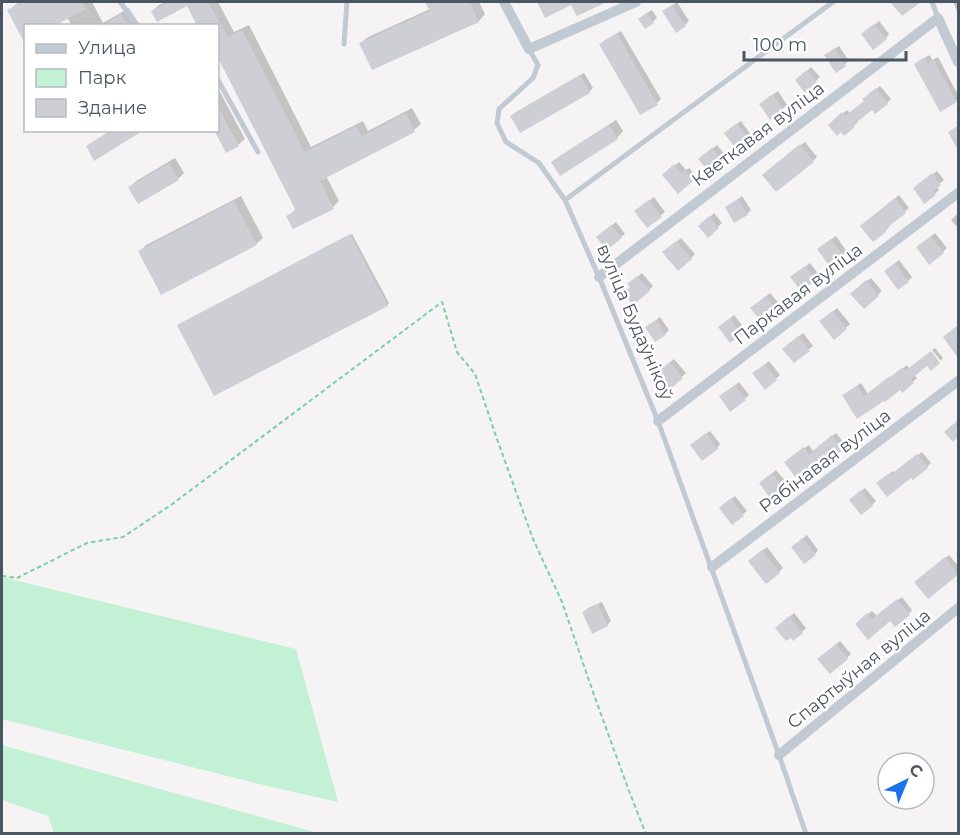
<svg xmlns="http://www.w3.org/2000/svg" width="960" height="835" font-family="Montserrat,sans-serif">
	<rect width="100%" height="100%" fill="#f5f3f3"/>
	<g fill="#c3f1d5">
		<polygon points="2,577 296,649 338,802 263,785 2,719"/>
		<polygon points="2,745 318,833 54,833 48,816 2,800"/>
	</g>
	<g fill="#0003">
		<polygon points="19,2 92,2 103,23 129,8 140,26 72,26 67,17 26,26 9,10"/>
		<polygon points="165,2 218,2 234,32 249,25 311,147 363,121 368,131 412,108 421,124 414,130 326,176 339,201 333,207 288,216 296,209 218,55 218,26 187,4 152,11 159,5"/>
		<polygon points="427,2 479,2 485,14 479,21 373,68 361,43 368,37 430,9"/>
		<polygon points="539,2 603,2 577,14 572,3 546,16"/>
		<polygon points="677,2 689,21 685,25 668,8"/>
		<polygon points="953,2 958,2 958,13"/>
		<polygon points="652,10 657,18 646,27 644,15"/>
		<polygon points="879,21 889,34 886,38 867,31"/>
		<polygon points="621,31 661,99 657,103 601,44 605,40"/>
		<polygon points="839,46 849,61 837,71 830,52"/>
		<polygon points="930,55 932,60 938,57 958,95 958,98 956,101 916,64 920,60"/>
		<polygon points="811,67 820,77 806,90 797,80"/>
		<polygon points="584,73 593,88 589,92 512,116 516,112"/>
		<polygon points="880,86 891,99 887,103 872,108 856,120 858,122 844,134 830,125 847,110 850,113 866,101 868,95"/>
		<polygon points="218,88 245,139 238,145 218,130"/>
		<polygon points="778,91 787,105 771,118 765,100"/>
		<polygon points="616,120 623,131 617,138 561,173 553,162 560,156"/>
		<polygon points="741,121 751,135 748,138 729,129"/>
		<polygon points="805,142 817,157 813,161 767,171"/>
		<polygon points="717,145 727,157 723,161 704,155"/>
		<polygon points="175,158 184,173 178,179 130,187 136,181"/>
		<polygon points="679,162 686,170 689,168 696,176 678,192 668,171"/>
		<polygon points="937,171 944,180 937,186 939,190 925,202 918,185"/>
		<polygon points="899,195 909,208 888,225 889,227 885,231 873,240 866,222"/>
		<polygon points="241,196 263,238 256,244 140,251 146,245"/>
		<polygon points="742,196 751,210 747,214 727,207"/>
		<polygon points="654,197 665,212 648,226 640,207"/>
		<polygon points="714,213 722,223 708,236 700,226"/>
		<polygon points="958,213 958,228 951,220"/>
		<polygon points="616,222 625,234 621,237 602,233"/>
		<polygon points="935,233 947,248 930,263 922,244"/>
		<polygon points="352,234 389,303 387,305 178,325"/>
		<polygon points="836,236 847,252 843,256 822,246"/>
		<polygon points="681,238 695,254 691,258 668,249"/>
		<polygon points="899,260 912,277 908,281 890,267"/>
		<polygon points="810,263 819,275 815,279 796,273"/>
		<polygon points="642,273 653,286 649,290 632,287 633,280"/>
		<polygon points="871,278 882,291 864,307 856,290"/>
		<polygon points="770,293 780,305 776,309 756,304"/>
		<polygon points="837,308 850,324 834,338 825,318"/>
		<polygon points="734,315 745,329 731,341 724,324"/>
		<polygon points="660,317 669,330 665,334 647,327"/>
		<polygon points="803,333 813,346 809,349 788,346"/>
		<polygon points="935,348 943,358 941,361 932,350"/>
		<polygon points="674,359 686,373 668,389 660,371"/>
		<polygon points="769,361 780,375 765,388 758,370"/>
		<polygon points="927,364 914,375 917,378 902,391 900,388 858,417 848,392 861,383 868,394 907,365 909,368"/>
		<polygon points="739,382 749,395 731,410 725,393"/>
		<polygon points="710,431 720,444 717,448 696,442"/>
		<polygon points="836,433 846,445 831,458 828,455 790,459 809,445 813,451"/>
		<polygon points="922,452 931,463 927,467 912,476 882,480 893,471 894,473"/>
		<polygon points="776,470 786,482 771,496 764,480"/>
		<polygon points="865,488 876,501 872,505 855,496"/>
		<polygon points="735,496 747,511 732,523 724,504"/>
		<polygon points="807,535 818,550 815,554 797,543"/>
		<polygon points="767,547 783,568 779,572 754,557"/>
		<polygon points="949,555 958,566 958,573 928,597 920,579"/>
		<polygon points="902,597 912,610 909,614 890,619 860,620 872,611 877,616"/>
		<polygon points="602,602 611,621 607,625 584,612 588,608"/>
		<polygon points="794,613 806,628 794,639 781,624"/>
		<polygon points="840,641 851,654 847,658 823,655"/>
	</g>
	<g fill="#cdcfd5">
		<polygon points="23,2 82,2 86,9 54,26 26,26 26,46 7,10"/>
		<polygon points="168,2 208,2 228,37 242,30 305,152 356,126 362,136 406,113 415,132 320,181 334,209 293,229 286,216 296,211 218,58 218,26 197,26 187,6 157,22 151,11"/>
		<polygon points="425,2 470,2 479,22 372,70 359,43 430,11"/>
		<polygon points="537,2 607,2 577,16 571,5 545,18"/>
		<polygon points="890,2 921,2 902,16"/>
		<polygon points="672,5 686,26 676,33 662,11"/>
		<polygon points="647,13 654,23 645,29 638,19"/>
		<polygon points="121,14 128,26 102,26"/>
		<polygon points="874,24 887,39 873,50 861,34"/>
		<polygon points="617,33 658,105 640,115 599,44"/>
		<polygon points="835,48 846,66 836,73 824,55"/>
		<polygon points="925,58 928,63 934,60 957,102 940,112 914,64"/>
		<polygon points="807,70 817,82 805,93 795,80"/>
		<polygon points="580,75 590,93 520,133 510,116"/>
		<polygon points="876,88 888,104 875,114 872,110 853,125 855,127 844,136 841,132 837,136 828,125 842,112 845,116 864,101 862,99"/>
		<polygon points="773,94 784,110 770,120 759,104"/>
		<polygon points="218,107 239,146 226,153 214,130 218,130"/>
		<polygon points="737,124 749,139 736,149 724,133"/>
		<polygon points="609,125 618,139 560,176 551,162"/>
		<polygon points="958,126 958,150 948,132"/>
		<polygon points="111,130 144,130 94,161 86,146"/>
		<polygon points="800,144 814,162 776,192 762,175"/>
		<polygon points="712,148 724,162 711,174 698,159"/>
		<polygon points="169,163 179,180 138,204 128,187"/>
		<polygon points="674,164 681,173 684,170 693,181 678,194 662,175"/>
		<polygon points="932,173 941,185 933,191 936,195 924,204 913,188"/>
		<polygon points="895,198 906,213 884,230 886,232 873,242 860,226"/>
		<polygon points="738,199 748,215 734,223 725,207"/>
		<polygon points="649,200 662,217 647,228 634,211"/>
		<polygon points="234,201 257,245 161,295 138,251"/>
		<polygon points="709,216 719,228 708,238 698,226"/>
		<polygon points="611,225 622,238 607,250 596,237"/>
		<polygon points="350,234 388,306 214,396 177,325"/>
		<polygon points="931,236 944,253 929,265 916,247"/>
		<polygon points="831,239 844,257 830,267 817,249"/>
		<polygon points="676,241 692,259 678,271 662,252"/>
		<polygon points="895,263 909,282 898,290 884,271"/>
		<polygon points="805,266 816,280 801,291 790,277"/>
		<polygon points="637,276 650,291 633,305 623,293 630,287 627,284"/>
		<polygon points="866,280 879,296 864,309 850,294"/>
		<polygon points="766,296 777,310 762,322 750,308"/>
		<polygon points="833,311 847,329 834,340 819,321"/>
		<polygon points="730,318 742,334 730,343 718,327"/>
		<polygon points="656,320 666,335 655,342 645,327"/>
		<polygon points="958,325 958,358 943,337"/>
		<polygon points="798,336 810,351 794,363 782,349"/>
		<polygon points="931,351 940,363 931,371 927,366 911,379 914,383 902,393 900,390 885,402 884,401 857,419 842,395 857,386 864,396 890,376 890,377 902,368 905,371"/>
		<polygon points="670,362 683,378 668,391 654,375"/>
		<polygon points="765,364 777,380 765,390 752,373"/>
		<polygon points="735,385 746,400 730,412 719,396"/>
		<polygon points="958,420 958,437 953,442 944,432"/>
		<polygon points="706,433 718,449 702,461 690,445"/>
		<polygon points="832,435 843,450 830,460 828,457 805,474 803,471 795,477 784,462 804,447 809,454"/>
		<polygon points="917,454 928,468 913,480 911,478 887,497 876,483 888,474 890,475"/>
		<polygon points="772,473 783,487 770,498 759,483"/>
		<polygon points="861,490 873,506 861,515 849,500"/>
		<polygon points="731,498 744,516 732,525 719,508"/>
		<polygon points="803,538 816,555 804,564 791,547"/>
		<polygon points="762,550 780,573 766,584 748,561"/>
		<polygon points="945,557 958,574 958,575 928,599 914,582"/>
		<polygon points="897,599 910,615 895,627 890,621 868,640 855,624 867,613 872,619"/>
		<polygon points="598,604 608,626 592,634 582,612"/>
		<polygon points="789,616 803,633 793,641 791,638 786,641 775,628"/>
		<polygon points="836,644 848,659 830,674 817,659"/>
	</g>
	<g fill="none" stroke-linecap="round" stroke-linejoin="round">
		<polyline stroke="#7ad0a6" stroke-width="2" stroke-dasharray="4.5 3" stroke-linecap="butt" points="2,576 17,578 87,543 123,537 171,505 442,302 457,352 475,374 497,439 533,539 562,602 594,695 629,791 646,834"/>
		<g stroke="#c1cad2" stroke-width="5">
			<polyline points="120,2 138,26"/>
			<polyline points="932,2 938,18"/>
			<polyline points="344,44 347,2"/>
			<polyline points="529,49 538,65 533,78 499,109 497,123 506,142 539,163 565,200 599,277 658,421 779,755 806,834"/>
			<polyline points="218,80 258,152"/>
			<polyline points="565,200 833,2"/>
		</g>
		<g stroke="#c1cad2" stroke-width="10">
			<polyline points="504,2 529,49 636,2"/>
			<polyline points="599,277 938,18 958,62"/>
			<polyline points="658,421 958,193"/>
			<polyline points="712,567 958,381"/>
			<polyline points="779,755 958,608"/>
		</g>
	</g>
	<g text-anchor="middle" stroke-width="5" stroke-linejoin="round" paint-order="stroke">
		<g font-size="18" fill="#4a5661" stroke="#fff">
			<text transform="translate(758 134) rotate(-37)" y="6">Кветкавая вуліца</text>
			<text transform="translate(798 294) rotate(-37)" y="6">Паркавая вуліца</text>
			<text transform="translate(635 322) rotate(67)" y="6">вуліца Будаўнікоў</text>
			<text transform="translate(825 461) rotate(-37)" y="6">Рабінавая вуліца</text>
			<text transform="translate(859 669) rotate(-39)" y="6">Спартыўная вуліца</text>
		</g>
	</g>
	<rect width="960" height="835" fill="none" stroke="#4a5661" stroke-width="6"/>
	<rect x="24" y="24" width="195" height="108" fill="#ffffff" stroke="#b7bbc0" stroke-width="1.5"/>
	<rect x="36" y="44" width="30" height="9" fill="#c1cad2" stroke="#b7bbc0" stroke-width="1.5"/>
	<text x="78" y="54" font-size="18" fill="#4a5661">Улица</text>
	<rect x="36" y="69" width="30" height="18" fill="#c3f1d5" stroke="#b7bbc0" stroke-width="1.5"/>
	<text x="78" y="84" font-size="18" fill="#4a5661">Парк</text>
	<rect x="36" y="99" width="30" height="18" fill="#cdcfd5" stroke="#b7bbc0" stroke-width="1.5"/>
	<text x="78" y="114" font-size="18" fill="#4a5661">Здание</text>
	<g transform="translate(906 781) rotate(43)"><circle r="28" fill="#ffffff" stroke="#b7bbc0" stroke-width="1.5"/>
	<path d="M0-4.5L10 22L0 15L-10 22Z" fill="#1a73e8"/>
	<text y="-9" font-size="16" font-weight="bold" text-anchor="middle" fill="#4a5661">С</text>
	</g>
	<path d="M744 51v9h162v-9" fill="none" stroke="#4a5661" stroke-width="3"/>
	<text x="753" y="51" font-size="18" fill="#4a5661" stroke="#ffffff" stroke-width="4.5" paint-order="stroke">100 m</text>
</svg>
